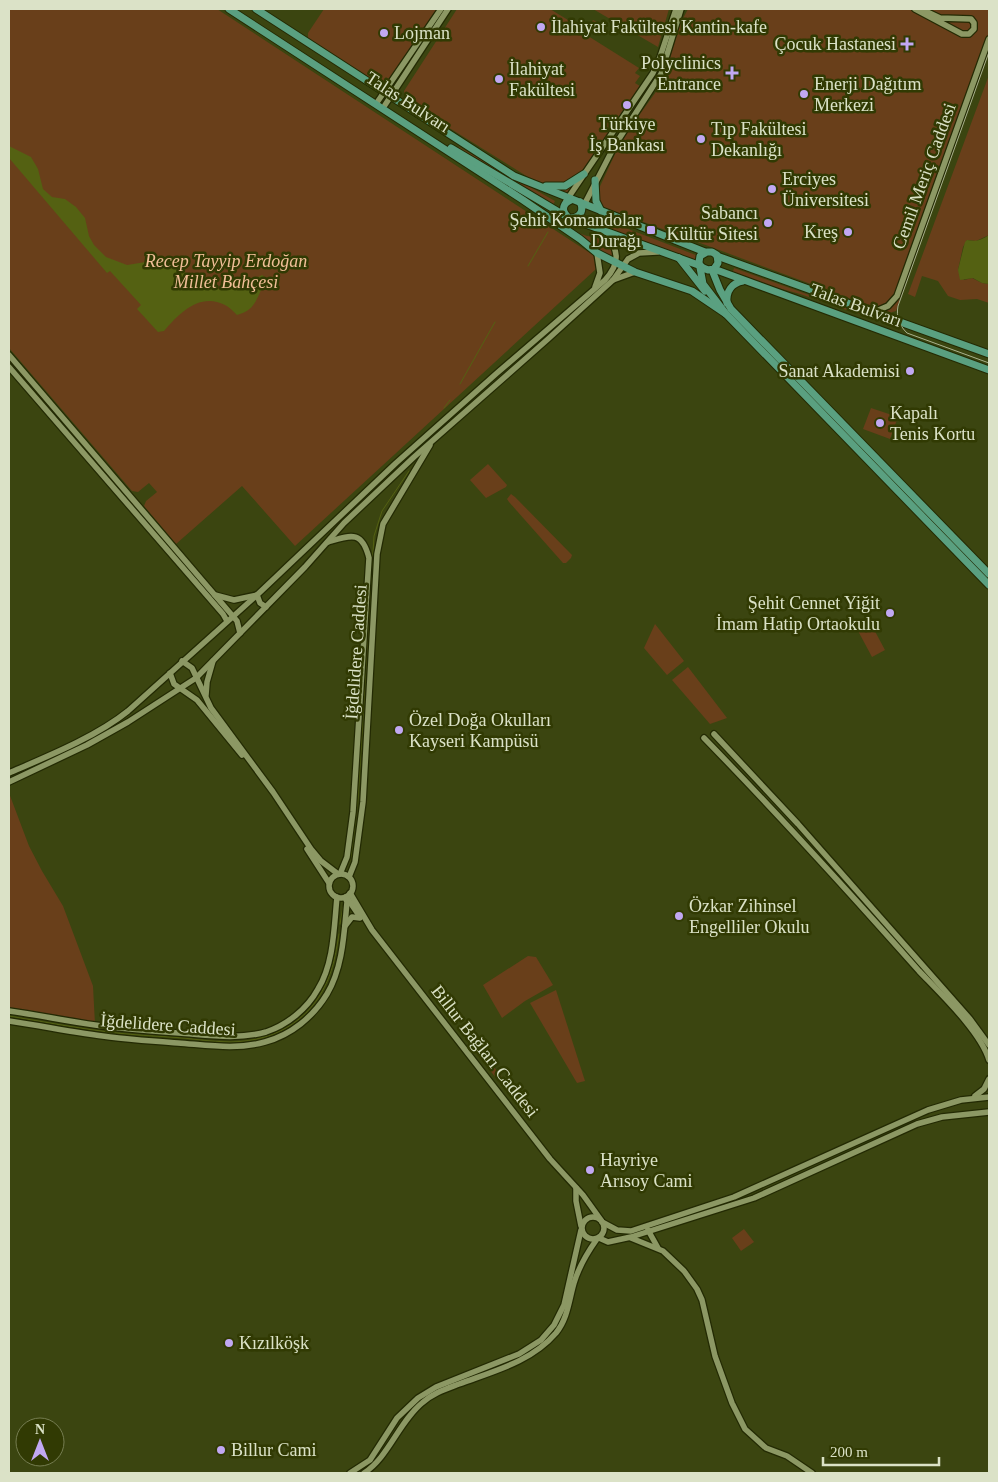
<svg xmlns="http://www.w3.org/2000/svg" width="998" height="1482" font-family="'Times New Roman',serif">
	<rect width="100%" height="100%" fill="#3b4510"/>
	<g fill="#693f1a">
		<polygon points="9,9 217,9 596,257 596,269 295,546 242,486 176,544 144,506 146,501 157,492 149,483 138,492 132,491 9,348"/>
		<polygon points="324,9 443,9 387,85 379,84 308,38 308,33"/>
		<polygon points="457,9 550,9 586,31 593,20 597,22 588,36 639,68 635,73 640,76 635,83 640,86 570,194 564,193 528,177 406,101 404,91"/>
		<polygon points="593,9 669,9 658,47"/>
		<polygon points="688,9 989,9 989,36 896,311 889,313 595,204 595,197 622,139 663,82 679,26"/>
		<polygon points="989,75 989,235 976,241 967,240 963,247 958,270 964,280 972,278 982,283 989,284 989,303 977,299 960,300 948,296 938,281 922,276 915,297 908,294"/>
		<polygon points="459,147 555,201 553,205 533,195 458,148"/>
		<polygon points="597,217 701,257 699,264 594,224"/>
		<path d="M568 229C574 231 580 234 587 236 600 238 618 240 612 258Z"/>
		<polygon points="734,268 868,316 867,317 800,294 732,275"/>
		<polygon points="871,408 898,417 890,439 863,429"/>
		<polygon points="488,464 507,485 506,487 486,498 470,480"/>
		<polygon points="511,494 515,497 572,555 571,558 566,563 563,563 509,502 507,499"/>
		<polygon points="870,622 885,650 872,657 857,629"/>
		<polygon points="655,624 684,661 667,675 644,648"/>
		<polygon points="688,667 727,718 710,724 672,680"/>
		<polygon points="9,793 29,846 42,871 63,906 93,986 95,1024 9,1010"/>
		<polygon points="528,956 536,957 553,985 525,1001 502,1018 483,985"/>
		<polygon points="556,990 585,1081 577,1083 530,1003"/>
		<polygon points="475,1047 480,1050 518,1097 512,1098 473,1049"/>
		<polygon points="744,1229 754,1242 741,1251 732,1238"/>
	</g>
	<g fill="#546112">
		<path d="M9 146 31 157 38 169 43 189 52 197 65 199 76 207 85 218 89 236 94 245 106 257 127 265 152 261H164L176 265 200 284 213 289H230L248 283 262 275 265 277 266 281C256 297 257 310 237 315 233 311 229 307 225 305 199 292 179 314 164 331L158 332 137 309 141 305 110 271 107 273 9 158Z"/>
		<path d="M989 235V284L982 283 973 278 960 280 958 270 965 242 967 240C976 242 982 240 989 235Z"/>
	</g>
	<g fill="none" stroke-linecap="round" stroke-linejoin="round">
		<g stroke="#546112" stroke-width="1">
			<polyline points="528,266 548,232"/>
			<polyline points="460,384 495,322"/>
			<polyline points="444,408 450,400"/>
			<polyline points="351,857 358,797 374,536 382,511 409,471"/>
			<polyline points="340,924 343,907"/>
			<path d="M9 1016C45 1022 81 1029 117 1033 135 1035 153 1036 170 1037 190 1038 210 1042 231 1042 279 1041 316 1017 331 971 335 959 337 946 339 934"/>
		</g>
		<g stroke="#232a03" stroke-width="8">
			<g id="minor">
				<polyline points="915,9 962,34 969,34 974,29 974,23 971,19 940,18 921,9"/>
				<polyline points="378,101 441,9"/>
				<polyline points="385,105 448,9"/>
				<polyline points="566,201 653,73 660,57 676,9"/>
				<polyline points="583,207 615,145 661,74 681,9"/>
				<polyline points="613,280 635,272"/>
				<polyline points="595,287 600,273 597,253"/>
				<polyline points="874,312 888,306 897,296 989,39"/>
				<polyline points="9,355 237,621 240,633"/>
				<polyline points="9,367 223,614 227,621"/>
				<path d="M328 542C351 535 362 530 369 558L353 812 347 857 340 874"/>
				<polyline points="215,595 234,600 257,595 260,603 266,607"/>
				<polyline points="182,661 192,668 211,708 273,792 311,849 321,861 338,874"/>
				<polyline points="170,673 174,684 197,700 242,755"/>
				<polyline points="206,695 207,682 213,661"/>
				<polyline points="714,734 798,824 970,1019 989,1045"/>
				<path d="M704 738C778 814 849 892 919 971 940 993 981 1032 989 1060"/>
				<path d="M9 773C46 757 96 737 128 711L257 595 396 463 497 373 605 280C622 261 617 251 607 231"/>
				<polyline points="9,782 87,745 128,722 196,678 305,567 344,523 414,457 548,339 613,280 628,259 639,253 657,252"/>
				<polyline points="307,849 329,883"/>
				<circle cx="341" cy="886" r="12"/>
				<polyline points="349,877 355,862 363,802 377,554 383,524 430,445"/>
				<polyline points="350,893 372,930 550,1159 583,1195 601,1220"/>
				<polyline points="347,898 360,917"/>
				<polyline points="345,926 352,917 360,918"/>
				<path d="M9 1011C38 1015 66 1021 95 1025 123 1029 151 1031 179 1033 207 1035 238 1040 266 1032 287 1025 307 1009 318 989 334 963 334 927 337 897"/>
				<path d="M9 1021C43 1026 76 1033 110 1037 133 1040 155 1041 178 1043 207 1045 237 1050 265 1042 291 1035 313 1017 327 994 343 967 344 933 347 902L345 897"/>
				<polyline points="975,1096 984,1089 989,1079"/>
				<polyline points="576,1188 576,1201 581,1226"/>
				<circle cx="593" cy="1228" r="11"/>
				<polyline points="602,1222 617,1230 631,1231 734,1197 928,1110 961,1100 989,1097"/>
				<polyline points="648,1230 658,1248"/>
				<polyline points="599,1238 608,1242 631,1237 754,1198 917,1124 942,1117 989,1112"/>
				<polyline points="631,1238 663,1251 684,1271 697,1289 702,1300 715,1356 732,1403 745,1429 766,1448 787,1456 812,1473"/>
				<polyline points="350,1473 370,1460 397,1418 418,1398 436,1387 519,1354 541,1340 554,1325 564,1305 581,1230"/>
				<path d="M364 1473C388 1458 399 1422 422 1403 433 1393 446 1389 459 1384 494 1371 531 1362 556 1333 568 1318 569 1300 574 1283 579 1266 587 1253 597 1239"/>
			</g>
		</g>
		<g stroke="#232a03" stroke-width="9">
			<g id="major">
				<polyline points="229,9 523,200 580,239 597,253 635,272 692,291 726,314"/>
				<polyline points="256,9 514,176 705,252"/>
				<polyline points="451,148 569,218 701,266"/>
				<polyline points="595,180 596,201 601,211"/>
				<polyline points="546,186 565,186 584,174"/>
				<path d="M567 216C561 210 563 203 571 200"/>
				<path d="M572 218C581 217 584 210 580 202"/>
				<polyline points="717,256 989,354"/>
				<polyline points="679,258 705,291"/>
				<polyline points="701,267 708,270 714,269 718,263 717,255 712,252 707,252 700,256 699,262 703,284 726,314 989,585"/>
				<polyline points="714,269 989,370"/>
				<polyline points="712,270 720,290 731,309 989,574"/>
				<path d="M727 303C726 291 732 283 743 281"/>
			</g>
		</g>
		<use href="#minor" stroke="#8c9864" stroke-width="5.5"/>
		<use href="#major" stroke="#5aa080" stroke-width="7"/>
		<path stroke="#a9b18e" stroke-width="1" d="M989 52 898 306C896 317 899 325 907 333L989 363"/>
	</g>
	<g fill="#c1a8f3" stroke="#313a03" stroke-width="2">
		<circle cx="541" cy="27" r="5"/>
		<circle cx="384" cy="33" r="5"/>
		<path d="M904.5 36.5h5v5h5v5h-5v5h-5v-5h-5v-5h5z"/>
		<path d="M729.5 65.5h5v5h5v5h-5v5h-5v-5h-5v-5h5z"/>
		<circle cx="499" cy="79" r="5"/>
		<circle cx="804" cy="94" r="5"/>
		<circle cx="627" cy="105" r="5"/>
		<circle cx="701" cy="139" r="5"/>
		<circle cx="772" cy="189" r="5"/>
		<circle cx="768" cy="223" r="5"/>
		<rect x="646" y="225" width="10" height="10" rx="2.5"/>
		<circle cx="848" cy="232" r="5"/>
		<circle cx="910" cy="371" r="5"/>
		<circle cx="880" cy="423" r="5"/>
		<circle cx="890" cy="613" r="5"/>
		<circle cx="399" cy="730" r="5"/>
		<circle cx="679" cy="916" r="5"/>
		<circle cx="590" cy="1170" r="5"/>
		<circle cx="229" cy="1343" r="5"/>
		<circle cx="221" cy="1450" r="5"/>
	</g>
	<g text-anchor="middle" stroke-width="5" stroke-linejoin="round" paint-order="stroke">
		<g font-size="18" fill="#dbe2c7" stroke="#313a03" text-anchor="start">
			<text x="551" y="33">İlahiyat Fakültesi Kantin-kafe</text>
			<text x="394" y="39">Lojman</text>
			<text x="896" y="50" text-anchor="end">Çocuk Hastanesi</text>
			<text x="721" y="69" text-anchor="end">Polyclinics<tspan x="721" dy="21">Entrance</tspan></text>
			<text x="509" y="75">İlahiyat<tspan x="509" dy="21">Fakültesi</tspan></text>
			<text x="814" y="90">Enerji Dağıtım<tspan x="814" dy="21">Merkezi</tspan></text>
			<text x="627" y="130" text-anchor="middle">Türkiye<tspan x="627" dy="21">İş Bankası</tspan></text>
			<text x="711" y="135">Tıp Fakültesi<tspan x="711" dy="21">Dekanlığı</tspan></text>
			<text x="782" y="185">Erciyes<tspan x="782" dy="21">Üniversitesi</tspan></text>
			<text x="758" y="219" text-anchor="end">Sabancı<tspan x="758" dy="21">Kültür Sitesi</tspan></text>
			<text x="641" y="226" text-anchor="end">Şehit Komandolar<tspan x="641" dy="21">Durağı</tspan></text>
			<text x="838" y="238" text-anchor="end">Kreş</text>
			<text x="900" y="377" text-anchor="end">Sanat Akademisi</text>
			<text x="890" y="419">Kapalı<tspan x="890" dy="21">Tenis Kortu</tspan></text>
			<text x="880" y="609" text-anchor="end">Şehit Cennet Yiğit<tspan x="880" dy="21">İmam Hatip Ortaokulu</tspan></text>
			<text x="409" y="726">Özel Doğa Okulları<tspan x="409" dy="21">Kayseri Kampüsü</tspan></text>
			<text x="689" y="912">Özkar Zihinsel<tspan x="689" dy="21">Engelliler Okulu</tspan></text>
			<text x="600" y="1166">Hayriye<tspan x="600" dy="21">Arısoy Cami</tspan></text>
			<text x="239" y="1349">Kızılköşk</text>
			<text x="231" y="1456">Billur Cami</text>
		</g>
		<g font-size="18" fill="#dbe2c7" stroke="#313a03">
			<text transform="translate(408 102) rotate(33)" y="6">Talas Bulvarı</text>
			<text transform="translate(924 176) rotate(-70)" y="6">Cemil Meriç Caddesi</text>
			<text transform="translate(856 305) rotate(20)" y="6">Talas Bulvarı</text>
			<text transform="translate(356 652) rotate(-86)" y="6">İğdelidere Caddesi</text>
			<text transform="translate(168 1025) rotate(4)" y="6">İğdelidere Caddesi</text>
			<text transform="translate(485 1051) rotate(52)" y="6">Billur Bağları Caddesi</text>
		</g>
		<g font-size="18" font-style="italic" fill="#f1be97" stroke="#313a03">
			<text x="226" y="267">Recep Tayyip Erdoğan<tspan x="226" dy="21">Millet Bahçesi</tspan></text>
		</g>
	</g>
	<rect width="998" height="1482" fill="none" stroke="#dbe2c7" stroke-width="20"/>
	<g transform="translate(40 1442)"><circle r="24" fill="#313a03" stroke="#757d51"/>
	<path d="M0-4L9 19L0 12L-9 19Z" fill="#c1a8f3"/>
	<text y="-8" font-size="14" font-weight="bold" text-anchor="middle" fill="#dbe2c7">N</text>
	</g>
	<path d="M823 1457v8h116v-8" fill="none" stroke="#dbe2c7" stroke-width="2.5"/>
	<text x="830" y="1457" font-size="15" fill="#dbe2c7" stroke="#313a03" stroke-width="4" paint-order="stroke">200 m</text>
</svg>
